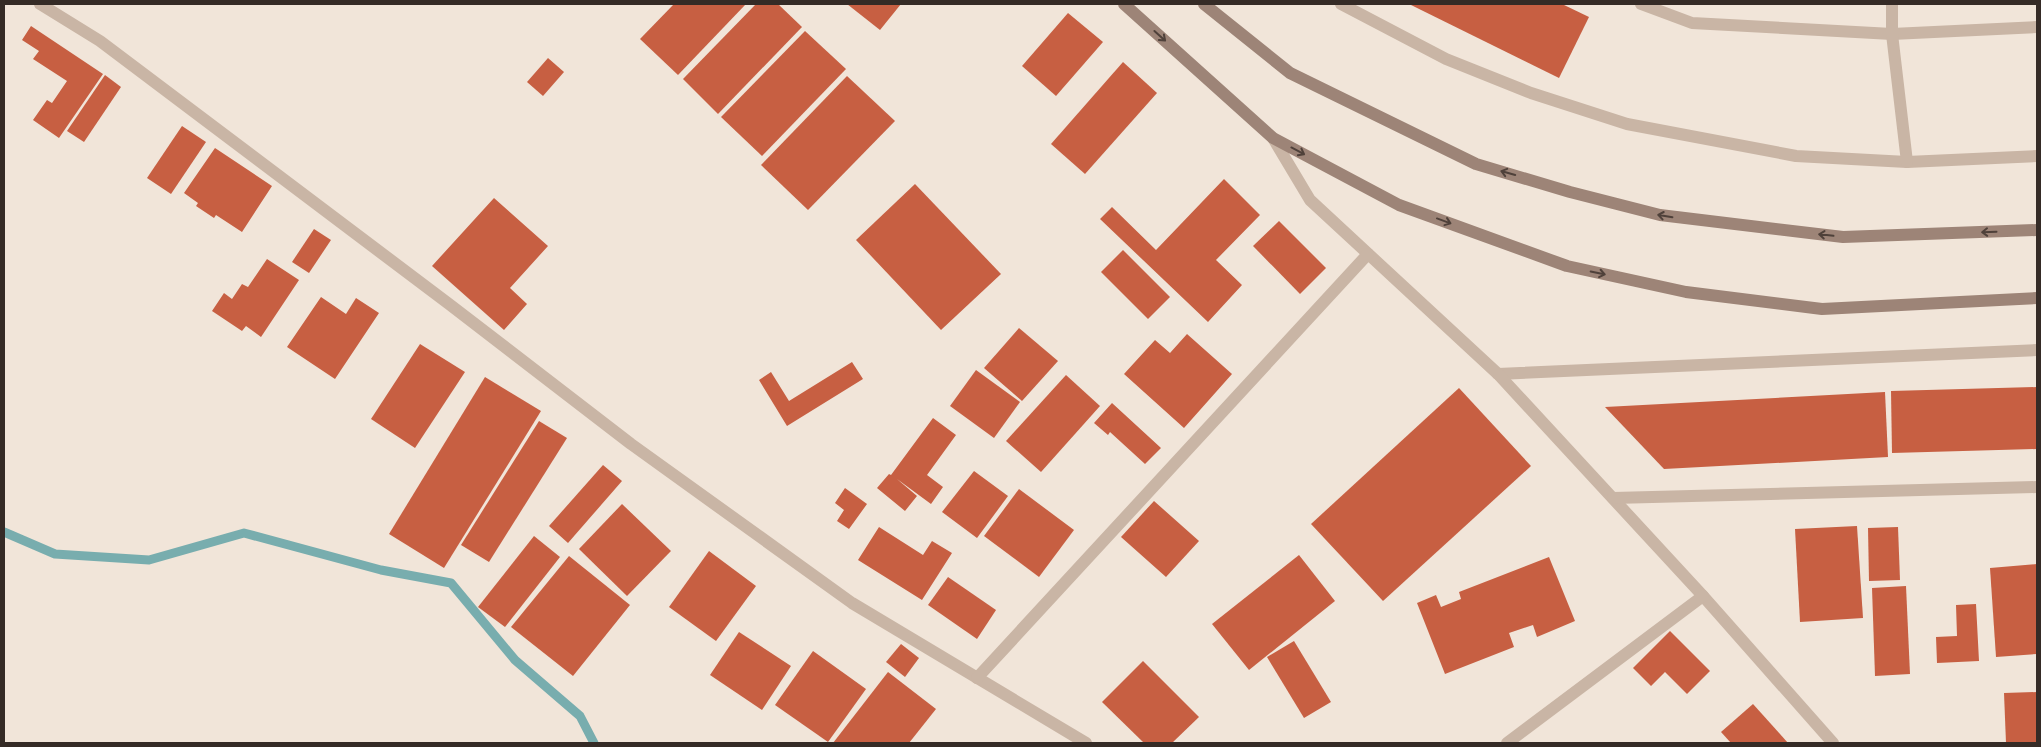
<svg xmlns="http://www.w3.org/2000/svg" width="2041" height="747" font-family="Quicksand,sans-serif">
	<rect width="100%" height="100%" fill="#f1e5d9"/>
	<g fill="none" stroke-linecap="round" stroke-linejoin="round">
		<polyline stroke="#78adae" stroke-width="9" points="4,532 55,554 149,560 244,533 381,570 451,583 515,660 580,716 594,743"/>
	</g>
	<g fill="#c75f42">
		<polygon points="674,4 746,4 678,75 640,39"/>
		<polygon points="756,4 778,4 802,27 718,114 683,79"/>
		<polygon points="847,4 901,4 880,30"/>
		<polygon points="1409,4 1562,4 1589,17 1559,78"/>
		<polygon points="1068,13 1103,42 1056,96 1022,66"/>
		<polygon points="31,26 103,74 59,138 33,120 47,100 52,103 67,81 33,59 39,51 22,40"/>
		<polygon points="805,31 846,69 762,156 721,117"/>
		<polygon points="548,58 564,72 543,96 527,82"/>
		<polygon points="1123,62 1157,93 1085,174 1051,144"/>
		<polygon points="105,75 121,87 84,142 67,131"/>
		<polygon points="847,76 895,121 808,210 761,165"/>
		<polygon points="182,126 206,142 171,194 147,178"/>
		<polygon points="215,148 272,186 242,232 216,215 214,218 196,206 198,203 184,193"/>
		<polygon points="1224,179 1260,215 1216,260 1242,285 1208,322 1100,219 1112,207 1156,250"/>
		<polygon points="915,184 1001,274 941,330 856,240"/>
		<polygon points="494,198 548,246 510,288 527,304 504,330 432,266"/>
		<polygon points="1279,221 1326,268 1300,294 1253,246"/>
		<polygon points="314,229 331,240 309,273 292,262"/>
		<polygon points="1123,250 1170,297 1148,319 1101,272"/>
		<polygon points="267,259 299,280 261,337 246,326 242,331 212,311 224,293 232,299 242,284 248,287"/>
		<polygon points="321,297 346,314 356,298 379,313 335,379 287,347"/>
		<polygon points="1019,328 1058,361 1022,401 984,368"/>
		<polygon points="1187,334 1232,374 1184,428 1124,374 1155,340 1170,353"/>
		<polygon points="420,344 465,372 415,448 371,419"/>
		<polygon points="852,362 863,379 787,426 759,380 771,372 789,401"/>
		<polygon points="976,370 1020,402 994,438 950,406"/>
		<polygon points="1066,375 1100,406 1041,472 1006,441"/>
		<polygon points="485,377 541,411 444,568 389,534"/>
		<polygon points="2037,387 2037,449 1892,453 1891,391"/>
		<polygon points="1459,388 1531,466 1383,601 1311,524"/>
		<polygon points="1885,392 1888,457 1664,469 1605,407"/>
		<polygon points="1112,403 1161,448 1145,464 1110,432 1108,435 1094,423"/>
		<polygon points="933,418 956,435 927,475 943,487 931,504 897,479 917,496 905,511 877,488 889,474 891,475"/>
		<polygon points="539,421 567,438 489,562 461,545"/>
		<polygon points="603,465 622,481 568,543 549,526"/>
		<polygon points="974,471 1008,496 977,538 942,512"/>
		<polygon points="845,488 867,504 849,529 837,521 844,510 835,503"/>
		<polygon points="1019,489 1074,530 1039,577 984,536"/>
		<polygon points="1154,501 1199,541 1166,577 1121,537"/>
		<polygon points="622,504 671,551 627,596 579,549"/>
		<polygon points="1857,526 1863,618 1800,622 1795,529"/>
		<polygon points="879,527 923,555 932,541 952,553 922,600 858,560"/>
		<polygon points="1898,527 1900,580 1869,581 1868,528"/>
		<polygon points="534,536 560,557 505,627 478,607"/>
		<polygon points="709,551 756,586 716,641 669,607"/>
		<polygon points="1299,555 1335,601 1249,670 1212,624"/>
		<polygon points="569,556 630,605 573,676 511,627"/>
		<polygon points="1549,557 1575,621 1537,637 1533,625 1509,633 1514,647 1445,674 1417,603 1436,595 1441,607 1461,599 1459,592"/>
		<polygon points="2037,564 2037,654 1996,657 1990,568"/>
		<polygon points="948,577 996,610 977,639 928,605"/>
		<polygon points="1906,586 1910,674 1875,676 1872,588"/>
		<polygon points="1976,604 1979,661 1937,663 1936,637 1957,636 1956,605"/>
		<polygon points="1670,631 1710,671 1687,694 1665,672 1651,686 1633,668"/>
		<polygon points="739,632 791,666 762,710 710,675"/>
		<polygon points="1294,641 1331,702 1304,718 1267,657"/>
		<polygon points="901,644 919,658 905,677 886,662"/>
		<polygon points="813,651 866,689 828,742 775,705"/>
		<polygon points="1143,661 1199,717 1172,743 1144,743 1102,702"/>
		<polygon points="888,672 936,709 909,743 833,743"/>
		<polygon points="2037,692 2037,743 2006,743 2004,693"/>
		<polygon points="1753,704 1788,743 1731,743 1721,732"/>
	</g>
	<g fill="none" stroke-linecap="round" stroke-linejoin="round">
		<g stroke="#c9b5a5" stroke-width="12">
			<polyline points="1341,4 1446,59 1531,93 1627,124 1796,156 1907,162 2037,156"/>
			<polyline points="1498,374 2037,350"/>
		</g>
		<g stroke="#c9b5a5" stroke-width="12">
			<polyline points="40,4 100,41 449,304 631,444 852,603 1086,743"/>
			<polyline points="1641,4 1692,23 1892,34 2037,27"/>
			<polyline points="1892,4 1892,34 1907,162"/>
			<polyline points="1273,138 1310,200 1498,374 1703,596 1833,743"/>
			<polyline points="1613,498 2037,487"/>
			<polyline points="977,678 1368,254"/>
			<polyline points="1507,743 1703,596"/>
		</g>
		<g stroke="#9d8477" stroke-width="12">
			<polyline points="1124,4 1273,138 1399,205 1567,266 1686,292 1822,309 2037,298"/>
			<polyline points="1204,4 1290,73 1476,164 1570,192 1660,215 1843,237 2037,230"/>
		</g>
	</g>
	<defs><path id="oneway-shaft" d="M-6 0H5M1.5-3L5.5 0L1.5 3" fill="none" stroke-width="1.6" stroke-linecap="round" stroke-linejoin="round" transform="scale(1.25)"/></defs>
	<g stroke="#4f413a">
		<use href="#oneway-shaft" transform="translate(1160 36) rotate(42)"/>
		<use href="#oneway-shaft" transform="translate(1298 151) rotate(28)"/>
		<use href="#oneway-shaft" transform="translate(1508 173) rotate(-164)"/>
		<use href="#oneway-shaft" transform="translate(1665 216) rotate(-171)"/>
		<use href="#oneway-shaft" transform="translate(1444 221) rotate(20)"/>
		<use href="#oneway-shaft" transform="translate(1989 232) rotate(178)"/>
		<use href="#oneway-shaft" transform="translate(1826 235) rotate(-174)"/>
		<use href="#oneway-shaft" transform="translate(1598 273) rotate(12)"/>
	</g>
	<rect width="2041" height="747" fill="none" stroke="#352b26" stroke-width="10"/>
</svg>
